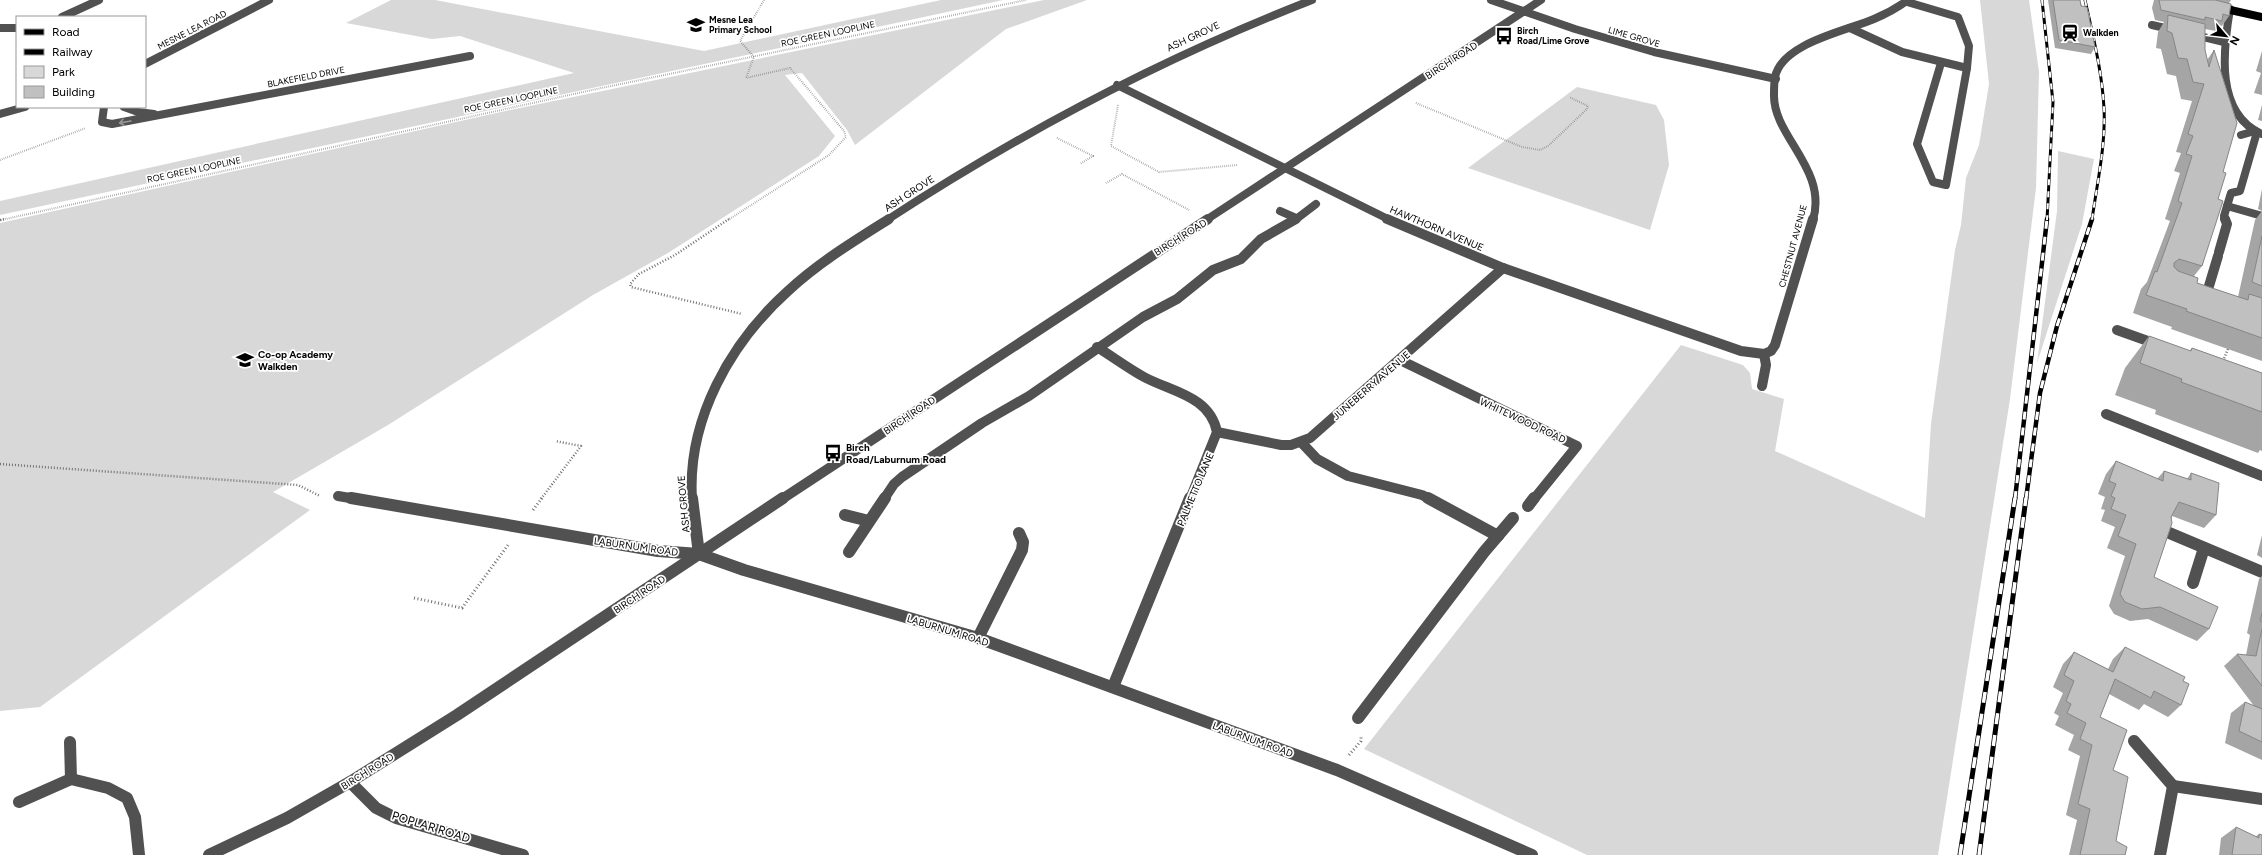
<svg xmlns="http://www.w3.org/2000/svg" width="2262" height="855" font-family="Figtree,sans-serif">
	<rect width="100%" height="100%" fill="#fff"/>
	<g fill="#d8d8d8">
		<polygon points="391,0 435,0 704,51 941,0 1003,0 0,215 0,201 574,73 460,36 432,39 346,23"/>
		<polygon points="1044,0 1087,0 1006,29 855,145 847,130 802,73 785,75 835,136 819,156 668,253 593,295 388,425 273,492 310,510 40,707 0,711 0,223 515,109"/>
		<polygon points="1980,0 2029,0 2039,72 2036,188 2010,399 1938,855 1587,855 1364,749 1681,345 1743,365 1750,373 1752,389 1784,399 1775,451 1925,518 1931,424 1955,250 1961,225 1966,178 1979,145 1989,84"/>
		<polygon points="1577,87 1656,105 1664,120 1669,165 1650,230 1468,168"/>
		<polygon points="2058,151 2094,159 2082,224 2037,363 2057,211"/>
	</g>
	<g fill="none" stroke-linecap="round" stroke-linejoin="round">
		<g stroke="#dbdbdb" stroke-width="8">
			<polyline id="major" points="2217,7 2262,17"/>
		</g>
		<g stroke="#737373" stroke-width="2" stroke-dasharray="0.5 1.5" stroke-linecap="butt">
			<polyline points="1416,103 1522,147 1540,150 1548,146 1587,109 1588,106 1569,97"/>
			<polyline points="1118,105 1111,146 1159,172 1238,165"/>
			<polyline points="1057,138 1093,156 1080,164"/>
			<polyline points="0,160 86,128"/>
			<polyline points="1106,183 1122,174 1189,210"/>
			<polyline points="1,220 592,90 1026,0"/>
			<polyline points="728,220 829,155 846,137 844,131 790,68 746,78 754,57 740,41 764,0"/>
		</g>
		<g stroke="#737373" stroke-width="2.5" stroke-dasharray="1 2" stroke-linecap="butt">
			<polyline points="729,219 675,255 639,274 630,284 631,287 742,314"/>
			<polyline points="0,220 6,219"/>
			<polyline points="2223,361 2228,349"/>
			<polyline points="0,464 298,485 320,496"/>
			<polyline points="541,499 581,446 555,441"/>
		</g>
		<g stroke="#737373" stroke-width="3" stroke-dasharray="1 2.5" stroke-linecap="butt">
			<polyline points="533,510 542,498"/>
			<polyline points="414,598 462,608 508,545"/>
			<polyline points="1349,755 1361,741 1361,736"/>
		</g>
		<g stroke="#515151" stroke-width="8">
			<polyline points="1491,0 1575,29 1654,52 1776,79"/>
			<polyline points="1907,2 1958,17 1969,46 1967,68 1946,185 1933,182 1917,144 1941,63"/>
			<path d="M2230 9C2223 50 2215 114 2262 134"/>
			<polyline points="62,17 99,0"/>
			<polyline points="2152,25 2174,30"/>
			<polyline points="0,28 17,28"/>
			<polyline points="1850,28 1902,52 1967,68"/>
			<polyline points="2191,34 2224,42"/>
			<polyline points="145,64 269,0"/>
			<polyline points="1117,85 1390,220"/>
			<polyline points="104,107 102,122 112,124 470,56"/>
			<polyline points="124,107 138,112 154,114"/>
			<polyline points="0,114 25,107"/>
			<polyline points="2241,135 2255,131"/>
			<polyline points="2227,206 2262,216"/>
			<polyline points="1280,211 1296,218"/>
			<path d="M887 220C1022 132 1163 58 1312 0"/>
			<polyline points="1206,220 1541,0"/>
			<polyline points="1295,220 1316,204"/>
			<path d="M1813 220C1828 169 1773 136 1774 95 1774 90 1774 83 1775 77 1782 43 1846 31 1874 19 1886 14 1897 8 1908 0"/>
			<polyline points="2225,220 2224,216 2231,193 2240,191 2257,132"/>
		</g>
		<g stroke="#515151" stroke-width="10">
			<polyline points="1387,219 1503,268 1741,351 1764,354"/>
			<polyline points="2219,252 2227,224 2225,219"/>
			<polyline points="2206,296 2218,256"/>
			<polyline points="2117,330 2159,345"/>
			<path d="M1097 347C1113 357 1128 368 1144 377 1172 392 1210 396 1217 432L1190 499"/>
			<polyline points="1400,360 1577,446 1534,499"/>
			<polyline points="1762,386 1766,365 1764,354 1771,351 1775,345 1813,219"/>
			<polyline points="2106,414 2262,476"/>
			<polyline points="1217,432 1281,445 1291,445 1310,438 1503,268"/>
			<polyline points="1301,442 1317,459 1348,476 1422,495 1430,499"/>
			<polyline points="338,496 356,499"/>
			<path d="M692 499C687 420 730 343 788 291 818 263 854 241 889 219"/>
			<polyline points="782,499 1208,219"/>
			<polyline points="884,499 894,484 902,477 982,423 1029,396 1143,317 1177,299 1213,270 1241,259 1261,239 1296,219"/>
		</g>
		<g stroke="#515151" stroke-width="12">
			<polyline points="351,498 658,551 699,554 744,570 978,638 1337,770 1532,855"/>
			<polyline points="692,498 699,554"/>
			<polyline points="1428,498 1498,536"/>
			<polyline points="1528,506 1534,498"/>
			<polyline points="845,515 869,521"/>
			<polyline points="2167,532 2262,572"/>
			<polyline points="849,552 885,498"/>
			<polyline points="2193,583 2204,548"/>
			<polyline points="978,638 1022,550 1023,542 1019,533"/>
			<polyline points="1113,687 1190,498"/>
			<polyline points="1358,718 1484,552 1513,518"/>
			<polyline points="2134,741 2173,786 2160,855"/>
			<polyline points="71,779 108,788 127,798 135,817 139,855"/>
			<polyline points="350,782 376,808 396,818 523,855"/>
			<polyline points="2173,786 2262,799"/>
			<polyline points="19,802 71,779 70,742"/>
			<polyline points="209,855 287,818 350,782 457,715 783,498"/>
		</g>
		<use href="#major" stroke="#000" stroke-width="8"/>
		<g stroke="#000" stroke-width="3">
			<g id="rail-far2">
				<polyline points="2042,0 2053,102 2047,220"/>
				<path d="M2085 0C2093 36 2102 71 2104 108 2106 145 2097 183 2092 220"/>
			</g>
		</g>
		<g stroke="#000" stroke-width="4.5">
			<g id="rail-far1">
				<polyline points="2015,499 2047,219"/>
				<polyline points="2026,499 2040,393 2057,326 2092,219"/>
			</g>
		</g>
		<g stroke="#000" stroke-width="5">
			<g id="rail">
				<polyline points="1960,855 2015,498"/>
				<polyline points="1979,855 2026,498"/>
			</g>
		</g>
		<use href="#rail-far2" stroke="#fff" stroke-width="2" stroke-dasharray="6" stroke-linecap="butt"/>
		<use href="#rail-far1" stroke="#fff" stroke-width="3" stroke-dasharray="8" stroke-linecap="butt"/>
		<use href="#rail" stroke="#fff" stroke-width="3.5" stroke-dasharray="11" stroke-linecap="butt"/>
	</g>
	<g fill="#a5a5a5">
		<polygon points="2048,0 2080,0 2095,47 2091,54 2055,48"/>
		<polygon points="2154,0 2231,0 2229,3 2229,16 2222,26 2219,25 2216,31 2205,29 2205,50 2207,60 2214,50 2223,172 2218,199 2202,266 2194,276 2197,283 2238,297 2255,220 2262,211 2262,361 2171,329 2172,327 2133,313 2141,289 2147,282 2170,221 2165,219 2180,173 2174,171 2181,153 2176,152 2192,101 2181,99 2176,76 2167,74 2161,49 2156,48 2158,32 2164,22 2155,20 2152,8"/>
		<polygon points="2262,51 2262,95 2254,93 2261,73 2256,71"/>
		<polygon points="2262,105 2262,121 2258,120"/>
		<polygon points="2262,189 2262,211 2258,209"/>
		<polygon points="2149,336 2189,351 2192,348 2262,373 2262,451 2260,450 2258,453 2155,414 2156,410 2115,395 2125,368"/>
		<polygon points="2116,461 2157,479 2164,471 2187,479 2191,473 2216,515 2204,528 2172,516 2154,577 2209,629 2197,641 2148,619 2130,621 2114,614 2109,606 2125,556 2107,548 2115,527 2101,521 2105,510 2101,509 2105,497 2098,494 2106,474"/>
		<polygon points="2262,535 2262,558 2257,555"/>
		<polygon points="2262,576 2262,760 2225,743 2231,713 2245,702 2254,706 2224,666 2237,654 2246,655 2250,635 2247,633 2259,579"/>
		<polygon points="2125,647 2183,681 2181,705 2168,717 2144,704 2139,710 2109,694 2100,717 2113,770 2116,841 2125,855 2069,855 2077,820 2066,815 2080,756 2068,750 2074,735 2055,725 2059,716 2054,713 2063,693 2053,687 2063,664 2074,652 2108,669 2113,659"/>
		<polygon points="2236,827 2255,837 2259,834 2262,855 2219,855 2221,838"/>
	</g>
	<g fill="#c0c0c0" stroke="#868686">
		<polygon points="2053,0 2080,0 2081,6 2087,7 2095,47 2059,40"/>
		<polygon points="2159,0 2215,0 2231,4 2229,16 2223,14 2222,21 2205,17 2205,20 2161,10"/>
		<polygon points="2168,15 2205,24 2205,50 2209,67 2214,50 2237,123 2223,172 2226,173 2218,199 2223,201 2202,266 2179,259 2174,263 2174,267 2178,271 2198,278 2197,283 2248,300 2249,294 2262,298 2262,338 2186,311 2187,309 2146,295 2155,271 2157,272 2182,203 2178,201 2192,156 2186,154 2193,136 2188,134 2204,84 2193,82 2187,59 2178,58 2172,33 2167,31"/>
		<polygon points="2262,236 2262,286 2252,282"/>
		<polygon points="2149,336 2191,351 2192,348 2262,373 2262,412 2181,382 2182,379 2140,363"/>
		<polygon points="2116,461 2163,481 2164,471 2191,480 2191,473 2219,483 2216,515 2179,502 2171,517 2172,523 2154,577 2218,607 2209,629 2160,607 2142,609 2125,602 2120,594 2136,544 2118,536 2126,515 2111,509 2115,498 2111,496 2116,484 2109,481"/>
		<polygon points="2262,613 2262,622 2260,621"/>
		<polygon points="2262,629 2262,686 2237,654 2256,656"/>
		<polygon points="2125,647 2185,677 2183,681 2189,684 2181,705 2154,691 2151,698 2115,679 2100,717 2127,730 2113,770 2128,777 2116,841 2127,847 2125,855 2080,855 2090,809 2078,804 2092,745 2080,739 2086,723 2067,713 2071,704 2066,701 2074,681 2064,675 2074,652 2113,672"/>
		<polygon points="2245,702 2262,709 2262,742 2239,731"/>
		<polygon points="2236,827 2259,838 2259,834 2262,835 2262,855 2232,855"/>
	</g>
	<defs><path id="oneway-shaft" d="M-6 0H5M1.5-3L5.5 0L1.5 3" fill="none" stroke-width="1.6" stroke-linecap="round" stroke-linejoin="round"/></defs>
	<use stroke="#979797" href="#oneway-shaft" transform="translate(125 122) rotate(170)"/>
	<defs>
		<g id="school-bare" transform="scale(1.38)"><path d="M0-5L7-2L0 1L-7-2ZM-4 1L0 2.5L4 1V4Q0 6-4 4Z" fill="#000" stroke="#fff" stroke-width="2.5" paint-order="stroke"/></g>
		<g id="station-bare" transform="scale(1.38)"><path d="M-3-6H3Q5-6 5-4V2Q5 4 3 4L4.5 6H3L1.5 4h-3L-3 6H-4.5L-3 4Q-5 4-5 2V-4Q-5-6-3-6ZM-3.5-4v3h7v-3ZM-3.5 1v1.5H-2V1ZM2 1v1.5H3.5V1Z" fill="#000" stroke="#fff" stroke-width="2.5" paint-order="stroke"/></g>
		<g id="bus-bare" transform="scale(1.38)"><path d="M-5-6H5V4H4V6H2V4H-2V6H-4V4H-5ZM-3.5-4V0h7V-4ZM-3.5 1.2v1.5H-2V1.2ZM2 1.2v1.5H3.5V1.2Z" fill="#000" stroke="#fff" stroke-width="2.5" paint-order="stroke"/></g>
	</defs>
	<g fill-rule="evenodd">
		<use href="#school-bare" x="696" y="25"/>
		<use href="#station-bare" x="2070" y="33"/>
		<use href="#bus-bare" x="1504" y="36"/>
		<use href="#school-bare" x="245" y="360"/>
		<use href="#bus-bare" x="833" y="453"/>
	</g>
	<g text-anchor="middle" stroke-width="3.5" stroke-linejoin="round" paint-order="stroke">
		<g font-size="9" font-weight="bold" fill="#000" stroke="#fff" text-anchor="start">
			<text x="709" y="23">Mesne Lea<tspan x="709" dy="10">Primary School</tspan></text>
			<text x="1517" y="34">Birch<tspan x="1517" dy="10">Road/Lime Grove</tspan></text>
			<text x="2083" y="36">Walkden</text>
		</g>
		<g font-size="9" fill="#000" stroke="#fff">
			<text transform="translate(192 30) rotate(-27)" y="3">MESNE LEA ROAD</text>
			<text transform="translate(828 34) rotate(-12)" y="3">ROE GREEN LOOPLINE</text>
			<text transform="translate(1634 37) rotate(16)" y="3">LIME GROVE</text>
			<text transform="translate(306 77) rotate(-11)" y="3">BLAKEFIELD DRIVE</text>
			<text transform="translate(511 100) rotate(-12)" y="3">ROE GREEN LOOPLINE</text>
			<text transform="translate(194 170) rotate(-12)" y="3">ROE GREEN LOOPLINE</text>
			<text transform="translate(1793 246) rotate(-75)" y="3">CHESTNUT AVENUE</text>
		</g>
		<g font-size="10" fill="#000" stroke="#fff">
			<text transform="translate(1193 36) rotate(-25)" y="4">ASH GROVE</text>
			<text transform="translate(1451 60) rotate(-33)" y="4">BIRCH ROAD</text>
			<text transform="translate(909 193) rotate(-33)" y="4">ASH GROVE</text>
			<text transform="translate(1437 228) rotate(23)" y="4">HAWTHORN AVENUE</text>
			<text transform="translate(1180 237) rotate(-32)" y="4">BIRCH ROAD</text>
			<text transform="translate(1371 385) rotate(-41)" y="4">JUNEBERRY AVENUE</text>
			<text transform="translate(909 415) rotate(-34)" y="4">BIRCH ROAD</text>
			<text transform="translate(1523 420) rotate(25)" y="4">WHITEWOOD ROAD</text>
			<text transform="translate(1195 489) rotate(-67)" y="4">PALMETTO LANE</text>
			<text transform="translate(683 504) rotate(-95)" y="4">ASH GROVE</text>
			<text transform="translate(636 546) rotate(8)" y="4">LABURNUM ROAD</text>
			<text transform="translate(639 594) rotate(-34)" y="4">BIRCH ROAD</text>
			<text transform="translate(948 630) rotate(17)" y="4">LABURNUM ROAD</text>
			<text transform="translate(1253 739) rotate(20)" y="4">LABURNUM ROAD</text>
			<text transform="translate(367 771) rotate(-32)" y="4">BIRCH ROAD</text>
		</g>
		<g font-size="10" font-weight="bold" fill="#000" stroke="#fff" text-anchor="start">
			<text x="258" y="358">Co-op Academy<tspan x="258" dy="12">Walkden</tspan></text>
			<text x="846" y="451">Birch<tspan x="846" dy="12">Road/Laburnum Road</tspan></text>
		</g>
		<g font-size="12" fill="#000" stroke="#fff">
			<text transform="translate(431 827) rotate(17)" y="4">POPLAR ROAD</text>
		</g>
	</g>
	<rect x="16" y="16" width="130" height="92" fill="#ffffff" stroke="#999999"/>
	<rect x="24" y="29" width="20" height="6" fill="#000000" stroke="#999999"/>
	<text x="52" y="36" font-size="12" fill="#000000">Road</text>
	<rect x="24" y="49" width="20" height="6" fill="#000000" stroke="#999999"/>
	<text x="52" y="56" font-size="12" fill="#000000">Railway</text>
	<rect x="24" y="66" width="20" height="12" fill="#d8d8d8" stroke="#999999"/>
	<text x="52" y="76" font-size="12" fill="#000000">Park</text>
	<rect x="24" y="86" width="20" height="12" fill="#c0c0c0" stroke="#999999"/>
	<text x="52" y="96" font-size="12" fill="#000000">Building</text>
	<g transform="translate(2226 36) rotate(118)" stroke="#ffffff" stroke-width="3" paint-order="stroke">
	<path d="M0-3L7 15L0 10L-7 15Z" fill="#000000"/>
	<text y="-6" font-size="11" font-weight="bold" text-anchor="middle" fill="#000000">N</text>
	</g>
</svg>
